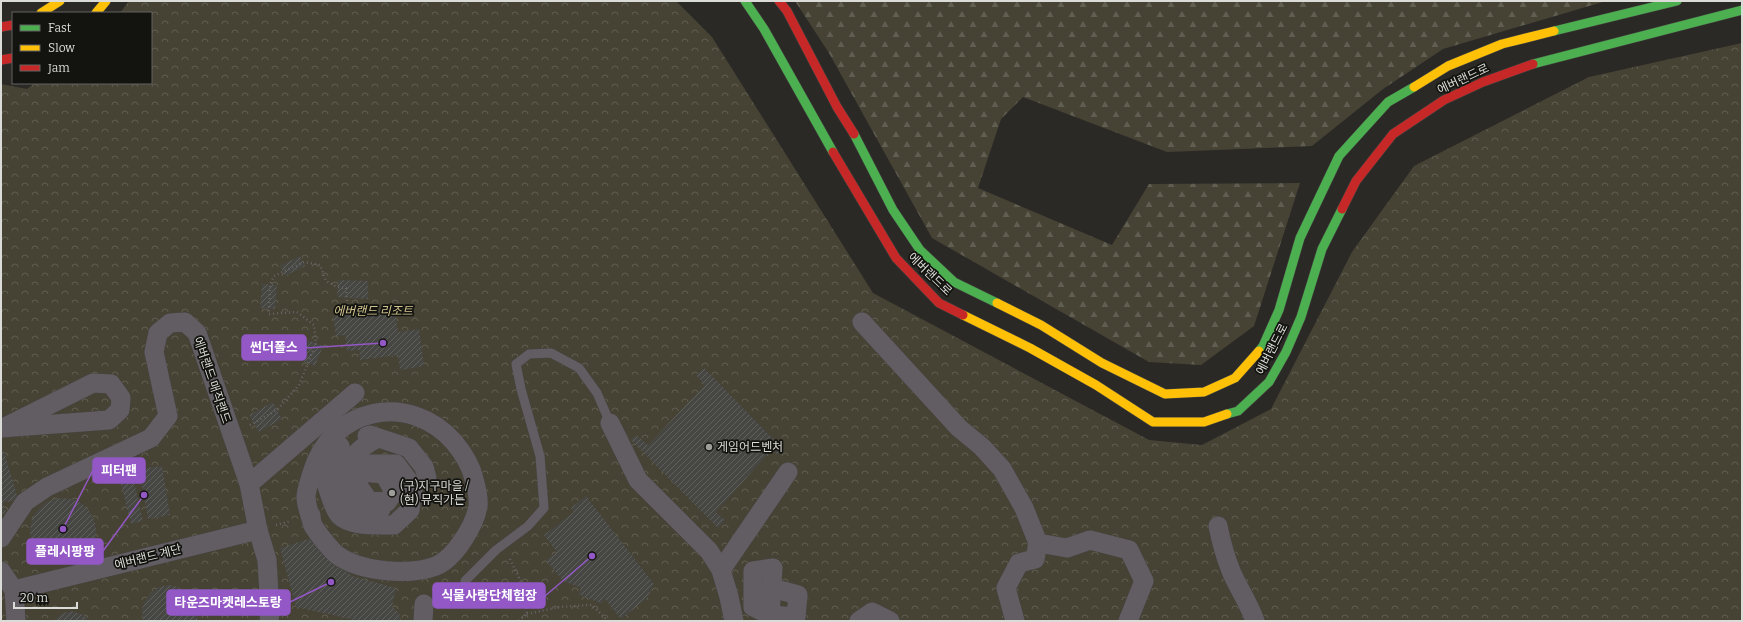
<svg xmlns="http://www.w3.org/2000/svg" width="1743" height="622" font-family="Bitter,'Noto Sans KR',serif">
	<defs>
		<pattern id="forest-firs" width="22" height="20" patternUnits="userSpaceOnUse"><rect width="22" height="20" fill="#464234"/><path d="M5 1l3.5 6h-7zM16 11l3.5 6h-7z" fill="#605d51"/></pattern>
		<pattern id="park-crowns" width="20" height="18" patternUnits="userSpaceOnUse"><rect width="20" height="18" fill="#464234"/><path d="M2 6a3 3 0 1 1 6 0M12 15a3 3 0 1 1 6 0" fill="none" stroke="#605d51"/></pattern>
		<pattern id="building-hatch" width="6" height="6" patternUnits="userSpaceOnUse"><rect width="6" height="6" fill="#464643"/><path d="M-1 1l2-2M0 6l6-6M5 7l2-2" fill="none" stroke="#60605d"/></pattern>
	</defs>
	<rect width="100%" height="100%" fill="#2a2925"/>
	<polygon fill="url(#forest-firs)" points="795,1 1606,1 1443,49 1383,89 1312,146 1167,152 1023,97 1001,119 978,188 1112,245 1149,184 1300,183 1254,326 1201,365 1149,362 932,238 829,53"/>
	<polygon fill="url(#park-crowns)" points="129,1 676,1 712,37 873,293 1149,440 1202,445 1271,409 1352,252 1414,166 1589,77 1742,43 1742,621 1,621 1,84 27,89 35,83 151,83 151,13 120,13"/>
	<g fill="url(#building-hatch)">
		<polygon points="300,256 305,266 285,276 280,266"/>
		<polygon points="338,280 368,281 368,299 337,297"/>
		<polygon points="262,284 277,285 275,309 260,308"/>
		<polygon points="395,309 398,332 419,329 424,366 400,370 398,355 360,360 359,350 347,351 345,335 336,336 333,316"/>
		<polygon points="308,340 323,346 315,366 300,360"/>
		<polygon points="704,368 784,450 778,455 772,449 716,512 725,520 718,528 631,440 636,435 648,445 705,385 696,375"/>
		<polygon points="273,402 282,419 259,432 249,415"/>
		<polygon points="4,451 18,499 3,503 6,513 1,514 1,452"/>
		<polygon points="162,466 170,515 148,519 139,469"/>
		<polygon points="132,473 143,521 131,524 119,476"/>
		<polygon points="586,496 654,584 647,598 621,619 604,598 602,604 578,594 581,588 563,581 546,560 557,552 544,535 574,512 571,508"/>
		<circle cx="63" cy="531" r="33"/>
		<polygon points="312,538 352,576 396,588 392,607 399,613 401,621 359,621 296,607 280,548"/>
		<polygon points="169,585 178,587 187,591 194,598 198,607 197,621 143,621 142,609 145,601 151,593 159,587"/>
		<polygon points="71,611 84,615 89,621 53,621 63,613"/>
	</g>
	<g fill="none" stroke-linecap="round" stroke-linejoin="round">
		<g stroke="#454542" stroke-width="10">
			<polyline id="lane" points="465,581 496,550 528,526 544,508 540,456 521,389 516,364 529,354 551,353 579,368 597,393 610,423"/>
		</g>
		<g stroke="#454542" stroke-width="20">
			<g id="street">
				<polyline points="862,322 959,428 982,447 1002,469 1024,508 1038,543 1035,559 1019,563 1006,588 1015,621"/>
				<polyline points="610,423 638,480 709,551 721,570 729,597 734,621"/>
				<polyline points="1,428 109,420 120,410 121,398 111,384 93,383 5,427"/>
				<polyline points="367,436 370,435 409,448 424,467 427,478"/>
				<path d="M378 438C360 447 351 457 340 475L348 504 361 509H381"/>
				<path d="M340 446 325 480C329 491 332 506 339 515 349 527 380 525 394 525L410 510 413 487 396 464H364L357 484 369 501 387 502 394 492 384 474 361 472"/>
				<polyline points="249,484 355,393"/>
				<path d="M311 515C311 519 312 524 314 527 318 534 331 550 337 555 361 572 409 576 436 566 455 558 475 525 478 506 479 498 476 486 474 479 471 465 463 453 454 442 409 391 331 407 312 473 310 480 306 490 306 497 306 506 311 517 313 526"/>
				<path d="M1218 526C1221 541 1225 556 1231 571 1238 588 1249 603 1255 621"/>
				<polyline points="1,538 25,502 47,487 151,438 168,416 154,352 158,333 170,323 185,322 197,333 249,484 258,530 267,560 270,612 269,621"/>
				<polyline points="1038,543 1067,548 1090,540 1129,550 1144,581 1128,621"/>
				<polyline points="721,570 788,472"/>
				<polyline points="1,571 14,590 16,621"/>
				<polyline points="772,588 798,595 796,617 770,615 753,607 753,571 773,568 770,615 772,621"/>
				<polyline points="14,590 258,530"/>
				<polyline points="423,621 424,604"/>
				<polyline points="859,621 872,612 890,621"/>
			</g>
		</g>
		<g stroke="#454542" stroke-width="10">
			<g id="fast">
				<polyline points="745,1 764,29 833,152"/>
				<polyline points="1554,31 1677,1"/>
				<polyline points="1533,64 1742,10"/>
				<polyline points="854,134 893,210 920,250 954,282 997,303"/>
				<polyline points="1259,351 1263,346 1279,310 1300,238 1339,156 1388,102 1414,87"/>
				<polyline points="1227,414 1238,411 1269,382 1286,352 1301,317 1322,249 1342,209"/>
			</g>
		</g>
		<g stroke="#454542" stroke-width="10">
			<g id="slow">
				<polyline points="41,13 60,1"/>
				<polyline points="96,13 106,1"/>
				<polyline points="1414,87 1448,66 1502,44 1554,31"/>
				<polyline points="997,303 1041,325 1102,363 1165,394 1204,392 1235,378 1259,351"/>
				<polyline points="963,315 1030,348 1096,385 1153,422 1204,422 1227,414"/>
			</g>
		</g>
		<g stroke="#454542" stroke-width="10">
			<g id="jam">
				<polyline points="779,1 787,11 837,107 854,134"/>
				<polyline points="1,27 13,25"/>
				<polyline points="1,60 13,58"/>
				<polyline points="833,152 896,258 939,303 963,315"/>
				<polyline points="1342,209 1356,181 1393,134 1444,100 1483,82 1533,64"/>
			</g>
		</g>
		<g stroke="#686467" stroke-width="2.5" stroke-dasharray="1 3" stroke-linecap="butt">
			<polyline points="250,425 277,410 299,385 316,343 314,325 297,312 269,314 270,285 274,276 304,262 320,265 326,281 337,287 346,288 348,314"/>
			<polyline points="276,525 291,521"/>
			<polyline points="510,559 523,586 527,614 518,621"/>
			<polyline points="441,595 452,588"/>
			<polyline points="527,614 559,607 592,605 608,621"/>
		</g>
		<use href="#lane" stroke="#625d62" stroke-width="9"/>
		<use href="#street" stroke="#625d62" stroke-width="19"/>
		<use href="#fast" stroke="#4caf50" stroke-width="9"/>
		<use href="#slow" stroke="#ffc107" stroke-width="9"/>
		<use href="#jam" stroke="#c62828" stroke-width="9"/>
	</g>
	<g fill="#9d9d99" stroke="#131310" stroke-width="1.5">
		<circle cx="709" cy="447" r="4"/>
		<circle cx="392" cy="493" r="4"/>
	</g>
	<g text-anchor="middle" stroke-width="3.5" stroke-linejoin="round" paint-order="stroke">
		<g font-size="12" fill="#dbdbd7" stroke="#131310">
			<text transform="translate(1463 79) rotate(-25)" y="4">에버랜드로</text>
			<text transform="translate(930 274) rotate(44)" y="4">에버랜드로</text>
			<text transform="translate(1272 349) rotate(-63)" y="4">에버랜드로</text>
			<text transform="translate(212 380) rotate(71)" y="4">에버랜드 매직랜드</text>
			<text transform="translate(148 557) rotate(-14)" y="4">에버랜드 계단</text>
		</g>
		<g font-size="12" font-style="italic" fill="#d3c590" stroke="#131310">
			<text x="373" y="315">에버랜드 리조트</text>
		</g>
		<g font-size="12" fill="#dbdbd7" stroke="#131310" text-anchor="start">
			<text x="717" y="451">게임어드벤처</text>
			<text x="400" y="490">(구)지구마을 /<tspan x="400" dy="14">(현) 뮤직가든</tspan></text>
		</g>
	</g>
	<path fill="none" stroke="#9358c5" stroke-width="1.5" d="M383 343L306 348M63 529L93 470M144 495L103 551M592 556L545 596M331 582L290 602"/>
	<g fill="#9358c5" stroke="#131310" stroke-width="1.5">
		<circle cx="383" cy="343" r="4"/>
		<circle cx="63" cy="529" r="4"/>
		<circle cx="144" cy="495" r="4"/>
		<circle cx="592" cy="556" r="4"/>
		<circle cx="331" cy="582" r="4"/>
	</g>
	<g fill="#9358c5" stroke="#9358c5" stroke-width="1.5">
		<rect x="242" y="335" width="64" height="25" rx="4"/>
		<rect x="93" y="458" width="52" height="25" rx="4"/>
		<rect x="27" y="539" width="76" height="25" rx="4"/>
		<rect x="433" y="583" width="112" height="25" rx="4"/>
		<rect x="167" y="590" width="123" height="25" rx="4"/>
	</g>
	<g font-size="13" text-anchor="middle" font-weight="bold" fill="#fff">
		<text x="274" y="352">썬더폴스</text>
		<text x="119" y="475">피터팬</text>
		<text x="65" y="556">플레시팡팡</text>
		<text x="489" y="600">식물사랑단체험장</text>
		<text x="228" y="607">타운즈마켓레스토랑</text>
	</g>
	<rect width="1743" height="622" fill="none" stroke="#dbdbd7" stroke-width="4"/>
	<rect x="12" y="12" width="140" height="72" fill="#131310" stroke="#636360"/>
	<rect x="20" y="25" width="20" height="6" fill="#4caf50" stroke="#636360"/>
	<text x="48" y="32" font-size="12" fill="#dbdbd7">Fast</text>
	<rect x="20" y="45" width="20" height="6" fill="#ffc107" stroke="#636360"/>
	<text x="48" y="52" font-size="12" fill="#dbdbd7">Slow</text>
	<rect x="20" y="65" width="20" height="6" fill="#c62828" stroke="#636360"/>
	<text x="48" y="72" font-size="12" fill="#dbdbd7">Jam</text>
	<path d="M14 602v6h63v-6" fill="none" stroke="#dbdbd7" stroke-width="2"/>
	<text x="20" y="602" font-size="12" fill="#dbdbd7" stroke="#131310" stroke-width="3" paint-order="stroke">20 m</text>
</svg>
